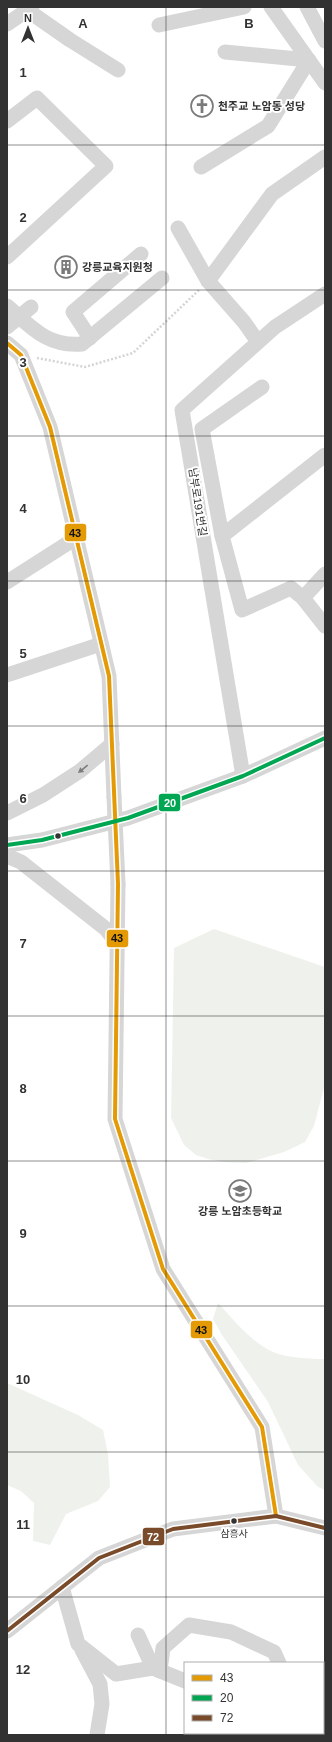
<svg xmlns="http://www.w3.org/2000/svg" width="332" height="1742" font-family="Helvetica,'Noto Sans KR',sans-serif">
	<rect width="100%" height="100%" fill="#fff"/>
	<g fill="#eff2ec">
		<polygon points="214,929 325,967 325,1084 314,1126 305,1142 284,1152 246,1163 224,1162 208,1159 196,1155 184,1145 171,1118 174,948"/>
		<path d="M218 1303C234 1320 251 1342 273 1352 287 1358 311 1359 325 1359V1490L318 1487 298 1465 268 1402 222 1335 213 1319Z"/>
		<polygon points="7,1383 78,1415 103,1430 108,1454 110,1487 98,1501 66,1514 50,1545 33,1541 34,1503 21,1491 7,1485"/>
	</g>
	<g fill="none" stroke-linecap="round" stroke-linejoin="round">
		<polyline stroke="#d4d4d4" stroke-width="2.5" stroke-dasharray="2 2" stroke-linecap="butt" points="37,358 85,367 133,353 199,290"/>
		<g stroke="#d6d6d6" stroke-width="15">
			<polyline points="271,7 325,83"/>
			<polyline points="307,7 325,41"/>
			<polyline points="27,10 70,40 118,70"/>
			<polyline points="7,24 32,7"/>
			<polyline points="159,25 244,7"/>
			<polyline points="7,121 37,98 106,166 7,257"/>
			<polyline points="201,167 268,126 309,60 225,52"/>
			<polyline points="178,228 208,281 244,322 258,342"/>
			<polyline points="208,281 272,194 325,157"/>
			<path d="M7 306C31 327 47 347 82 344L162 278"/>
			<polyline points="7,327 31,307"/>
			<polyline points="90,338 73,312 141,254"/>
			<polyline points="7,343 21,355 50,427 109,676 114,797"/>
			<polyline points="222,536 202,429 262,387"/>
			<polyline points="325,574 303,598 325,626"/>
			<polyline points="7,582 76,538"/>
			<polyline points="303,598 291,588 242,610 222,536 325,455"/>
			<polyline points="7,675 101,644"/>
			<polyline points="243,776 182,410 275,327 325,294"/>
			<polyline points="7,813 43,795 80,771 112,744"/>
			<polyline points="7,845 42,840 128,818 243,776 325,738"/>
			<polyline points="7,856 21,862 106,929 117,943"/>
			<polyline points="118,884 115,1119 163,1269 262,1427 276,1516"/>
			<polyline points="62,1587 78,1644 116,1674 153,1668 185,1681"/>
			<polyline points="7,1631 99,1558 173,1529 276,1516 325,1528"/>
			<polyline points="138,1635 153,1668"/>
			<polyline points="82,1650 100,1684 102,1704 97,1735"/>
			<polyline points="160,1671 163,1648 189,1625 231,1632 274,1652 279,1663"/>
			<polyline points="323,1717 325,1717"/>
		</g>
		<polyline stroke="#d6d6d6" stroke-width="15" points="114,797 118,884"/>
		<g stroke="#fff" stroke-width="7">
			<polyline id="bus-1" points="7,343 21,355 50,427 109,676 118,884 115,1119 163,1269 262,1427 276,1516"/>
		</g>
		<g stroke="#fff" stroke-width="7">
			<polyline id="bus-2" points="7,845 42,840 128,818 243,776 325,738"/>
		</g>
		<g stroke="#fff" stroke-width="7">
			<polyline id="bus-3" points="7,1631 99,1558 173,1529 276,1516 325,1528"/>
		</g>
		<use href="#bus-1" stroke="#e39a05" stroke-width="4"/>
		<use href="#bus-2" stroke="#00a651" stroke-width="4"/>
		<use href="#bus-3" stroke="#7a4b2a" stroke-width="4"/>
	</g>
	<defs><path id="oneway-solid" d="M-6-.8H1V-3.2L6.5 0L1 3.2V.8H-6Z"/></defs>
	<use fill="#7c7c7c" href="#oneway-solid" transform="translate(83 769) rotate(141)"/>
	<path fill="none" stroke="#323232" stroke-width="1" stroke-opacity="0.55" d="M166 7V1735M7 145H325M7 290H325M7 436H325M7 581H325M7 726H325M7 871H325M7 1016H325M7 1161H325M7 1306H325M7 1452H325M7 1597H325"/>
	<defs>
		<g id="church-ring" transform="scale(1.15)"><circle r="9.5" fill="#fff" stroke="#7a7a7a" stroke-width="1.5"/><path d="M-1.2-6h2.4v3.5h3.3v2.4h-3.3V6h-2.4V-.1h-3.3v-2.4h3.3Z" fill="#7a7a7a"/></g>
		<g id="building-ring" transform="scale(1.15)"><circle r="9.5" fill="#fff" stroke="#7a7a7a" stroke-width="1.5"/><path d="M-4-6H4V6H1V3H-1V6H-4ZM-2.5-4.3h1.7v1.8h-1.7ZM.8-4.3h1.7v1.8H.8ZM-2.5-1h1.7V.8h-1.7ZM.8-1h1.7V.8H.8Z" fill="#7a7a7a"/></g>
		<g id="school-ring" transform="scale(1.15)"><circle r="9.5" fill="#fff" stroke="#7a7a7a" stroke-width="1.5"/><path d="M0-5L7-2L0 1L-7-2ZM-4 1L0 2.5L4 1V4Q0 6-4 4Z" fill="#7a7a7a"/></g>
	</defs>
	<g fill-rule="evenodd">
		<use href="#church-ring" x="202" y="106"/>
		<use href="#building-ring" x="66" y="267"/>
		<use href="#school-ring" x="240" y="1191"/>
	</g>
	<g fill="#323232" stroke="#fff" stroke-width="1.5">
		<circle cx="58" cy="836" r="3.5"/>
		<circle cx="234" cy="1521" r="3.5"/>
	</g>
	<g text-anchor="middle" stroke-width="4" stroke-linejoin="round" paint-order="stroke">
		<g font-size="10" fill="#323232" stroke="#fff">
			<text x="234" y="1537">삼흥사</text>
		</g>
		<g font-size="11" font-weight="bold" fill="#323232" stroke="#fff" text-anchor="start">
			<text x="218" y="110">천주교 노암동 성당</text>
			<text x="82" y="271">강릉교육지원청</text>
			<text x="240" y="1215" text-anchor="middle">강릉 노암초등학교</text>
		</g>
		<g font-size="11" fill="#323232" stroke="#fff">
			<text transform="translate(198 502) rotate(81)" y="4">남부로191번길</text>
		</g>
	</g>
	<g font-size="13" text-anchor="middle" font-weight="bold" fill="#323232" stroke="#fff" stroke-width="4" stroke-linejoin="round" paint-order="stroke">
		<text x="83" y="28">A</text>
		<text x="249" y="28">B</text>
		<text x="23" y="77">1</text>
		<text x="23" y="222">2</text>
		<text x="23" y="367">3</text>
		<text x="23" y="513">4</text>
		<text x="23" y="658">5</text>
		<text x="23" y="803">6</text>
		<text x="23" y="948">7</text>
		<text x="23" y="1093">8</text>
		<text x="23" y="1238">9</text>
		<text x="23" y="1384">10</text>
		<text x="23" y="1529">11</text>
		<text x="23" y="1674">12</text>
	</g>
	<g stroke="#fff" stroke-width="1.5">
		<rect x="64" y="523" width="23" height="19" rx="4" fill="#e39a05"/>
		<rect x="158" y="793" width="23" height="19" rx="4" fill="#00a651"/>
		<rect x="106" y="929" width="23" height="19" rx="4" fill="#e39a05"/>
		<rect x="190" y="1320" width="23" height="19" rx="4" fill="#e39a05"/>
		<rect x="142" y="1527" width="23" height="19" rx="4" fill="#7a4b2a"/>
	</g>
	<g font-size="11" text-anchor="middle" font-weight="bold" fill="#fff">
		<text x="170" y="807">20</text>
		<text x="153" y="1541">72</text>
	</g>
	<g font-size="11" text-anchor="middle" font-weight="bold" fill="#111">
		<text x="75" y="537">43</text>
		<text x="117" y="942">43</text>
		<text x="201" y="1334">43</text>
	</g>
	<rect width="332" height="1742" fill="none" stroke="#323232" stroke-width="16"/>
	<rect x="184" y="1662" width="140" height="72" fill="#ffffff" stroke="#adadad"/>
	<rect x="192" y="1675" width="20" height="6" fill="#e39a05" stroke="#adadad"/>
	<text x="220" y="1682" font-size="12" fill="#323232">43</text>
	<rect x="192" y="1695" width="20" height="6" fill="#00a651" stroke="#adadad"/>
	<text x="220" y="1702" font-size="12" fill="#323232">20</text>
	<rect x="192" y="1715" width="20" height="6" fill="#7a4b2a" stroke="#adadad"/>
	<text x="220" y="1722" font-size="12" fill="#323232">72</text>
	<g transform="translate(28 28)" stroke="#ffffff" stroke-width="3" paint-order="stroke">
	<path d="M0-3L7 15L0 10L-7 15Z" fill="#323232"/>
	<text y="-6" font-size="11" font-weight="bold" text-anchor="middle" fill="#323232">N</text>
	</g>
</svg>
